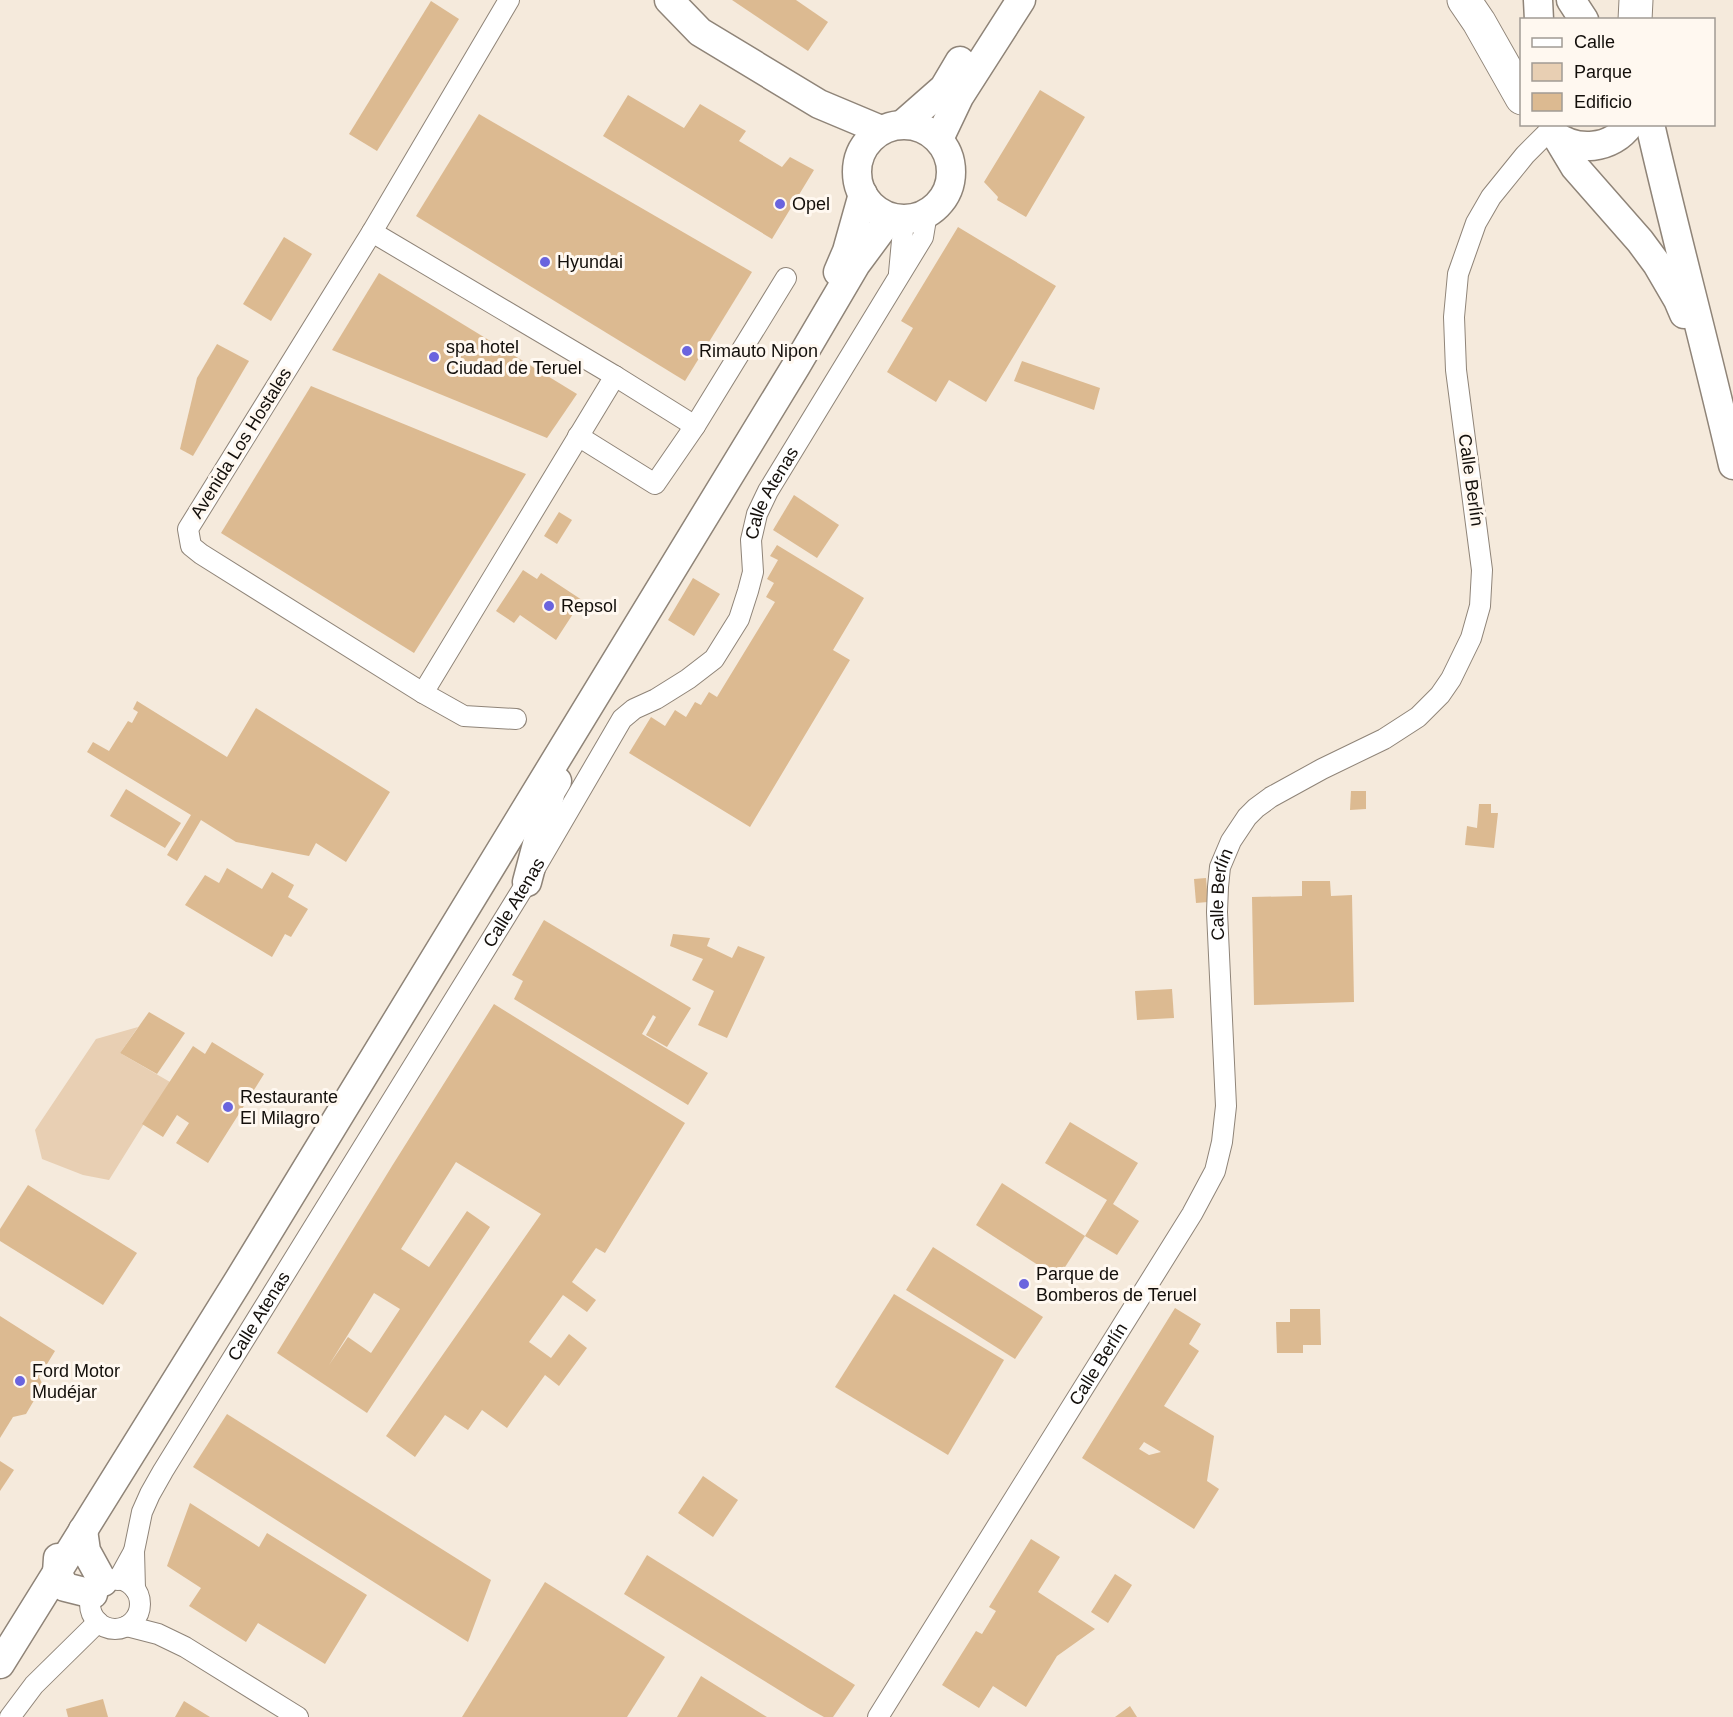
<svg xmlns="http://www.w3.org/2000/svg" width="1733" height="1717" font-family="Helvetica,sans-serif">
	<rect width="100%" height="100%" fill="#f5eadc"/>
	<polygon fill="#e8cfb3" points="138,1027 120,1053 170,1082 109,1180 83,1175 42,1159 35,1130 96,1039"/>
	<g fill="#dcba91" fill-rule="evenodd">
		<polygon points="732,0 796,0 828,22 808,51"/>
		<polygon points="431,1 459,19 377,151 349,134"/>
		<polygon points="1040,90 1085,117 1026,217 997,200 998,197 984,182"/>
		<polygon points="628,95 684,128 700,104 746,131 739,141 782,167 790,157 814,170 772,239 603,136"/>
		<polygon points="479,114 752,272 685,381 416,216"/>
		<polygon points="958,227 1056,286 986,402 949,380 936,402 887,372 913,328 901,321"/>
		<polygon points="284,237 312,254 271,321 243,304"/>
		<polygon points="379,273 577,394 547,438 332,350"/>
		<polygon points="217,344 249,361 193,456 180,449 197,378"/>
		<polygon points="1022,361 1100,388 1094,410 1014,381"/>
		<polygon points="311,386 526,474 414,653 221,533"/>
		<polygon points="794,495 839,525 817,558 773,530"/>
		<polygon points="559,512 572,520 557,544 544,536"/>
		<polygon points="777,545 864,598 833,650 850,660 750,827 629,753 651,717 665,726 675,710 686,717 695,702 701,705 709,692 717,697 775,602 766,597 774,583 767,579 778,560 770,556"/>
		<polygon points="523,570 537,579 541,573 582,600 556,640 520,615 514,623 496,611"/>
		<polygon points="693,578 720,594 694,636 668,620"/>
		<polygon points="137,701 227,757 256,708 390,792 346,862 316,843 309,856 236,842 201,820 177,861 167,855 191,815 87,752 93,742 109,751 128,721 132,723 138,712 133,709"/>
		<polygon points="126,789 181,823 165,848 110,816"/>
		<polygon points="1351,791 1366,791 1366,809 1350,810"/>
		<polygon points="1479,804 1491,804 1491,813 1498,813 1494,848 1465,845 1467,826 1477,828"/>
		<polygon points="227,868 262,889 272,872 294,885 288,897 308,909 291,937 285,934 272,957 185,905 205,875 219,883"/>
		<polygon points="1206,878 1208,902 1196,903 1194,879"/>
		<polygon points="1302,881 1330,881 1331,896 1352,895 1354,1002 1254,1005 1252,897 1302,896"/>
		<polygon points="544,920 691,1008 667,1047 646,1035 656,1017 653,1015 642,1034 708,1073 688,1105 514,999 523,981 512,975"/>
		<polygon points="673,934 710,938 707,946 732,958 738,946 765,957 727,1038 698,1025 714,991 692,980 703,959 670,946"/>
		<polygon points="1172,989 1174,1018 1137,1020 1135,991"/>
		<path d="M494 1004 685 1123 605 1253 596 1248 572 1282 596 1300 587 1312 563 1295 529 1342 551 1358 569 1334 587 1348 559 1386 545 1375 507 1428 482 1410 468 1430 445 1415 415 1457 386 1436 541 1214 456 1162 401 1249 429 1267 467 1211 490 1227 367 1413 277 1353 392 1166ZM374 1293 400 1309 371 1353 348 1337 329 1365Z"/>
		<polygon points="149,1012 185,1033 157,1074 120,1053"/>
		<polygon points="212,1042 264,1074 208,1163 176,1143 189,1123 177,1115 163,1137 142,1124 193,1046 205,1054"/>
		<polygon points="1070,1122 1138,1163 1113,1204 1139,1221 1117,1255 1085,1236 1107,1200 1045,1163"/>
		<polygon points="1002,1183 1085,1236 1058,1278 976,1225"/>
		<polygon points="28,1185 137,1253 103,1305 0,1241 0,1229"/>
		<polygon points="933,1247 1043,1317 1015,1359 906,1290"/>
		<polygon points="894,1294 1004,1360 948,1455 835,1387"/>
		<path d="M1175 1308 1201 1324 1189 1344 1199 1351 1164 1406 1214 1436 1207 1481 1219 1489 1194 1529 1082 1458ZM1144 1442 1161 1452 1149 1455 1139 1449Z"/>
		<polygon points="1290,1309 1320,1309 1321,1345 1303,1345 1303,1353 1277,1353 1276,1322 1290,1322"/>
		<polygon points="0,1316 55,1351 39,1377 43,1385 26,1414 13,1417 0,1438"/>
		<polygon points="227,1414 491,1580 468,1642 193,1467"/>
		<polygon points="0,1461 14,1470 0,1491"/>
		<polygon points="703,1476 738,1500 713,1537 678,1513"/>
		<polygon points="190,1503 259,1547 267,1533 367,1595 325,1664 258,1623 246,1642 189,1606 201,1588 167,1566"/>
		<polygon points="1031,1539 1060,1557 1038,1592 1095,1629 1057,1656 1026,1707 993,1686 979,1708 942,1685 976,1631 982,1634 996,1611 989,1607"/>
		<polygon points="647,1555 855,1685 833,1717 824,1717 808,1708 624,1594"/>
		<polygon points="1115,1574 1132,1585 1108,1623 1091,1612"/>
		<polygon points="545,1582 665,1657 627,1717 462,1717"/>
		<polygon points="701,1676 767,1717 677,1717"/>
		<polygon points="103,1699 108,1717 68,1717 66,1709"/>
		<polygon points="184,1701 210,1717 175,1717"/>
		<polygon points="1130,1706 1137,1717 1115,1717"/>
	</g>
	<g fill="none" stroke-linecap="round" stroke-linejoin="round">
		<g stroke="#8f8478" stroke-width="22">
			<g id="street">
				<polyline points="509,0 372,232 188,529 191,546 201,554 423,693 464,716 516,719"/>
				<polyline points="372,232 615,376 695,426"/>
				<polyline points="899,273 904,219"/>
				<polyline points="578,436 655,484 695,426 786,278"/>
				<polyline points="423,693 615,376"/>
				<path id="s1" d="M134 1551 142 1512 150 1494 163 1471 527 882 622 719 634 709 656 699 688 679 714 659 739 619 748 591 753 572 751 540 757 514 768 491 923 237 927 213"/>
				<circle cx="115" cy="1604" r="25"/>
				<polyline points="118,1580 134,1551 135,1589"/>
				<polyline points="127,1626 158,1634 185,1647 298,1717"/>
				<polyline points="10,1717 34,1685 98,1622"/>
				<path id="s2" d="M878 1717 1192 1214 1215 1171 1222 1142 1226 1106 1217 912 1218 887 1220 867 1231 841 1247 817 1256 808 1271 797 1322 769 1384 739 1418 717 1440 695 1451 679 1471 638 1480 606 1482 570 1456 370 1454 317 1458 274 1476 223 1491 197 1525 155 1549 131"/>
			</g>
		</g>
		<g stroke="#8f8478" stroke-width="31">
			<g id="secondary">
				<polyline points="669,0 700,32 819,104 881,130"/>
				<polyline points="1538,0 1539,20"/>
				<polyline points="1571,0 1584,20"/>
				<polyline points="903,124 944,88 960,61"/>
				<path d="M1650 124C1676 238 1707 351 1733 465"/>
				<circle cx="904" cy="172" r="47"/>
				<path d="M1552 133C1576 153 1612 150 1630 124"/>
				<polyline points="1557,137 1575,167 1640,241 1657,264 1678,300 1684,314"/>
				<polyline points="939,139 959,97 1021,0"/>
				<polyline points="838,272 847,251 863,194"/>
				<polyline points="527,882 551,791 557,781"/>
				<polyline points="83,1530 86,1551 103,1582"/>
				<polyline points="58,1558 57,1573 65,1587 93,1594"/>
				<polyline points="0,1664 237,1283 796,366 856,264 890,218"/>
			</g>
		</g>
		<g stroke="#8f8478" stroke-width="35">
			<g id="highway">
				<polyline points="1464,0 1479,22 1522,98"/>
				<polyline points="1635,20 1636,0"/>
			</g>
		</g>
		<use href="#street" stroke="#fff" stroke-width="20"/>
		<use href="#secondary" stroke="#fff" stroke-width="28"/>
		<use href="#highway" stroke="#fff" stroke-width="33"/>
	</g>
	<g fill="#6a64de" stroke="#fff8f0" stroke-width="2">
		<circle cx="780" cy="204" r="6"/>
		<circle cx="545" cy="262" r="6"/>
		<circle cx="687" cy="351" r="6"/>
		<circle cx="434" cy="357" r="6"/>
		<circle cx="549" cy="606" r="6"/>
		<circle cx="228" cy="1107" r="6"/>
		<circle cx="1024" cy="1284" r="6"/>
		<circle cx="20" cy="1381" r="6"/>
	</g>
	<g text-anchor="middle" stroke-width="6" stroke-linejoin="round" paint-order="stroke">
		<g font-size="18" fill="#130f0b" stroke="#fff8f0" text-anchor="start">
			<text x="792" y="210">Opel</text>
			<text x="557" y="268">Hyundai</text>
			<text x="446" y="353">spa hotel<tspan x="446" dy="21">Ciudad de Teruel</tspan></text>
			<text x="699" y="357">Rimauto Nipon</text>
			<text x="561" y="612">Repsol</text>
			<text x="240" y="1103">Restaurante<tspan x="240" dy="21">El Milagro</tspan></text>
			<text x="1036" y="1280">Parque de<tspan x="1036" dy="21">Bomberos de Teruel</tspan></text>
			<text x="32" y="1377">Ford Motor<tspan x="32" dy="21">Mudéjar</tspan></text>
		</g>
		<g font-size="18" fill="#130f0b" stroke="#fff8f0">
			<text transform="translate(241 443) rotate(-58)" y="6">Avenida Los Hostales</text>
			<text transform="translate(1471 480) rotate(82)" y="6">Calle Berlín</text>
			<text dy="6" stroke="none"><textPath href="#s1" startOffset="1257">Calle Atenas</textPath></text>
			<text dy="6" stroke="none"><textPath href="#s2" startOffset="920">Calle Berlín</textPath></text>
			<text dy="6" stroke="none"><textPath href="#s1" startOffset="754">Calle Atenas</textPath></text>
			<text dy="6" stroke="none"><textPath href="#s1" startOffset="268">Calle Atenas</textPath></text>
			<text dy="6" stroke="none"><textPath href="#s2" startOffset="416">Calle Berlín</textPath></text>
		</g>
	</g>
	<rect x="1520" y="18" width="195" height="108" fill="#fff8f0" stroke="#a19b94" stroke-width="1.5"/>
	<rect x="1532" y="38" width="30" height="9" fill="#ffffff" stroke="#a19b94" stroke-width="1.5"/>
	<text x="1574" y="48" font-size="18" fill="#130f0b">Calle</text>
	<rect x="1532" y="63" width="30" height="18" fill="#e8cfb3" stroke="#a19b94" stroke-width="1.5"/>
	<text x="1574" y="78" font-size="18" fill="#130f0b">Parque</text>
	<rect x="1532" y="93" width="30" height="18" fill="#dcba91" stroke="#a19b94" stroke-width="1.5"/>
	<text x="1574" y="108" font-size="18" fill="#130f0b">Edificio</text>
</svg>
